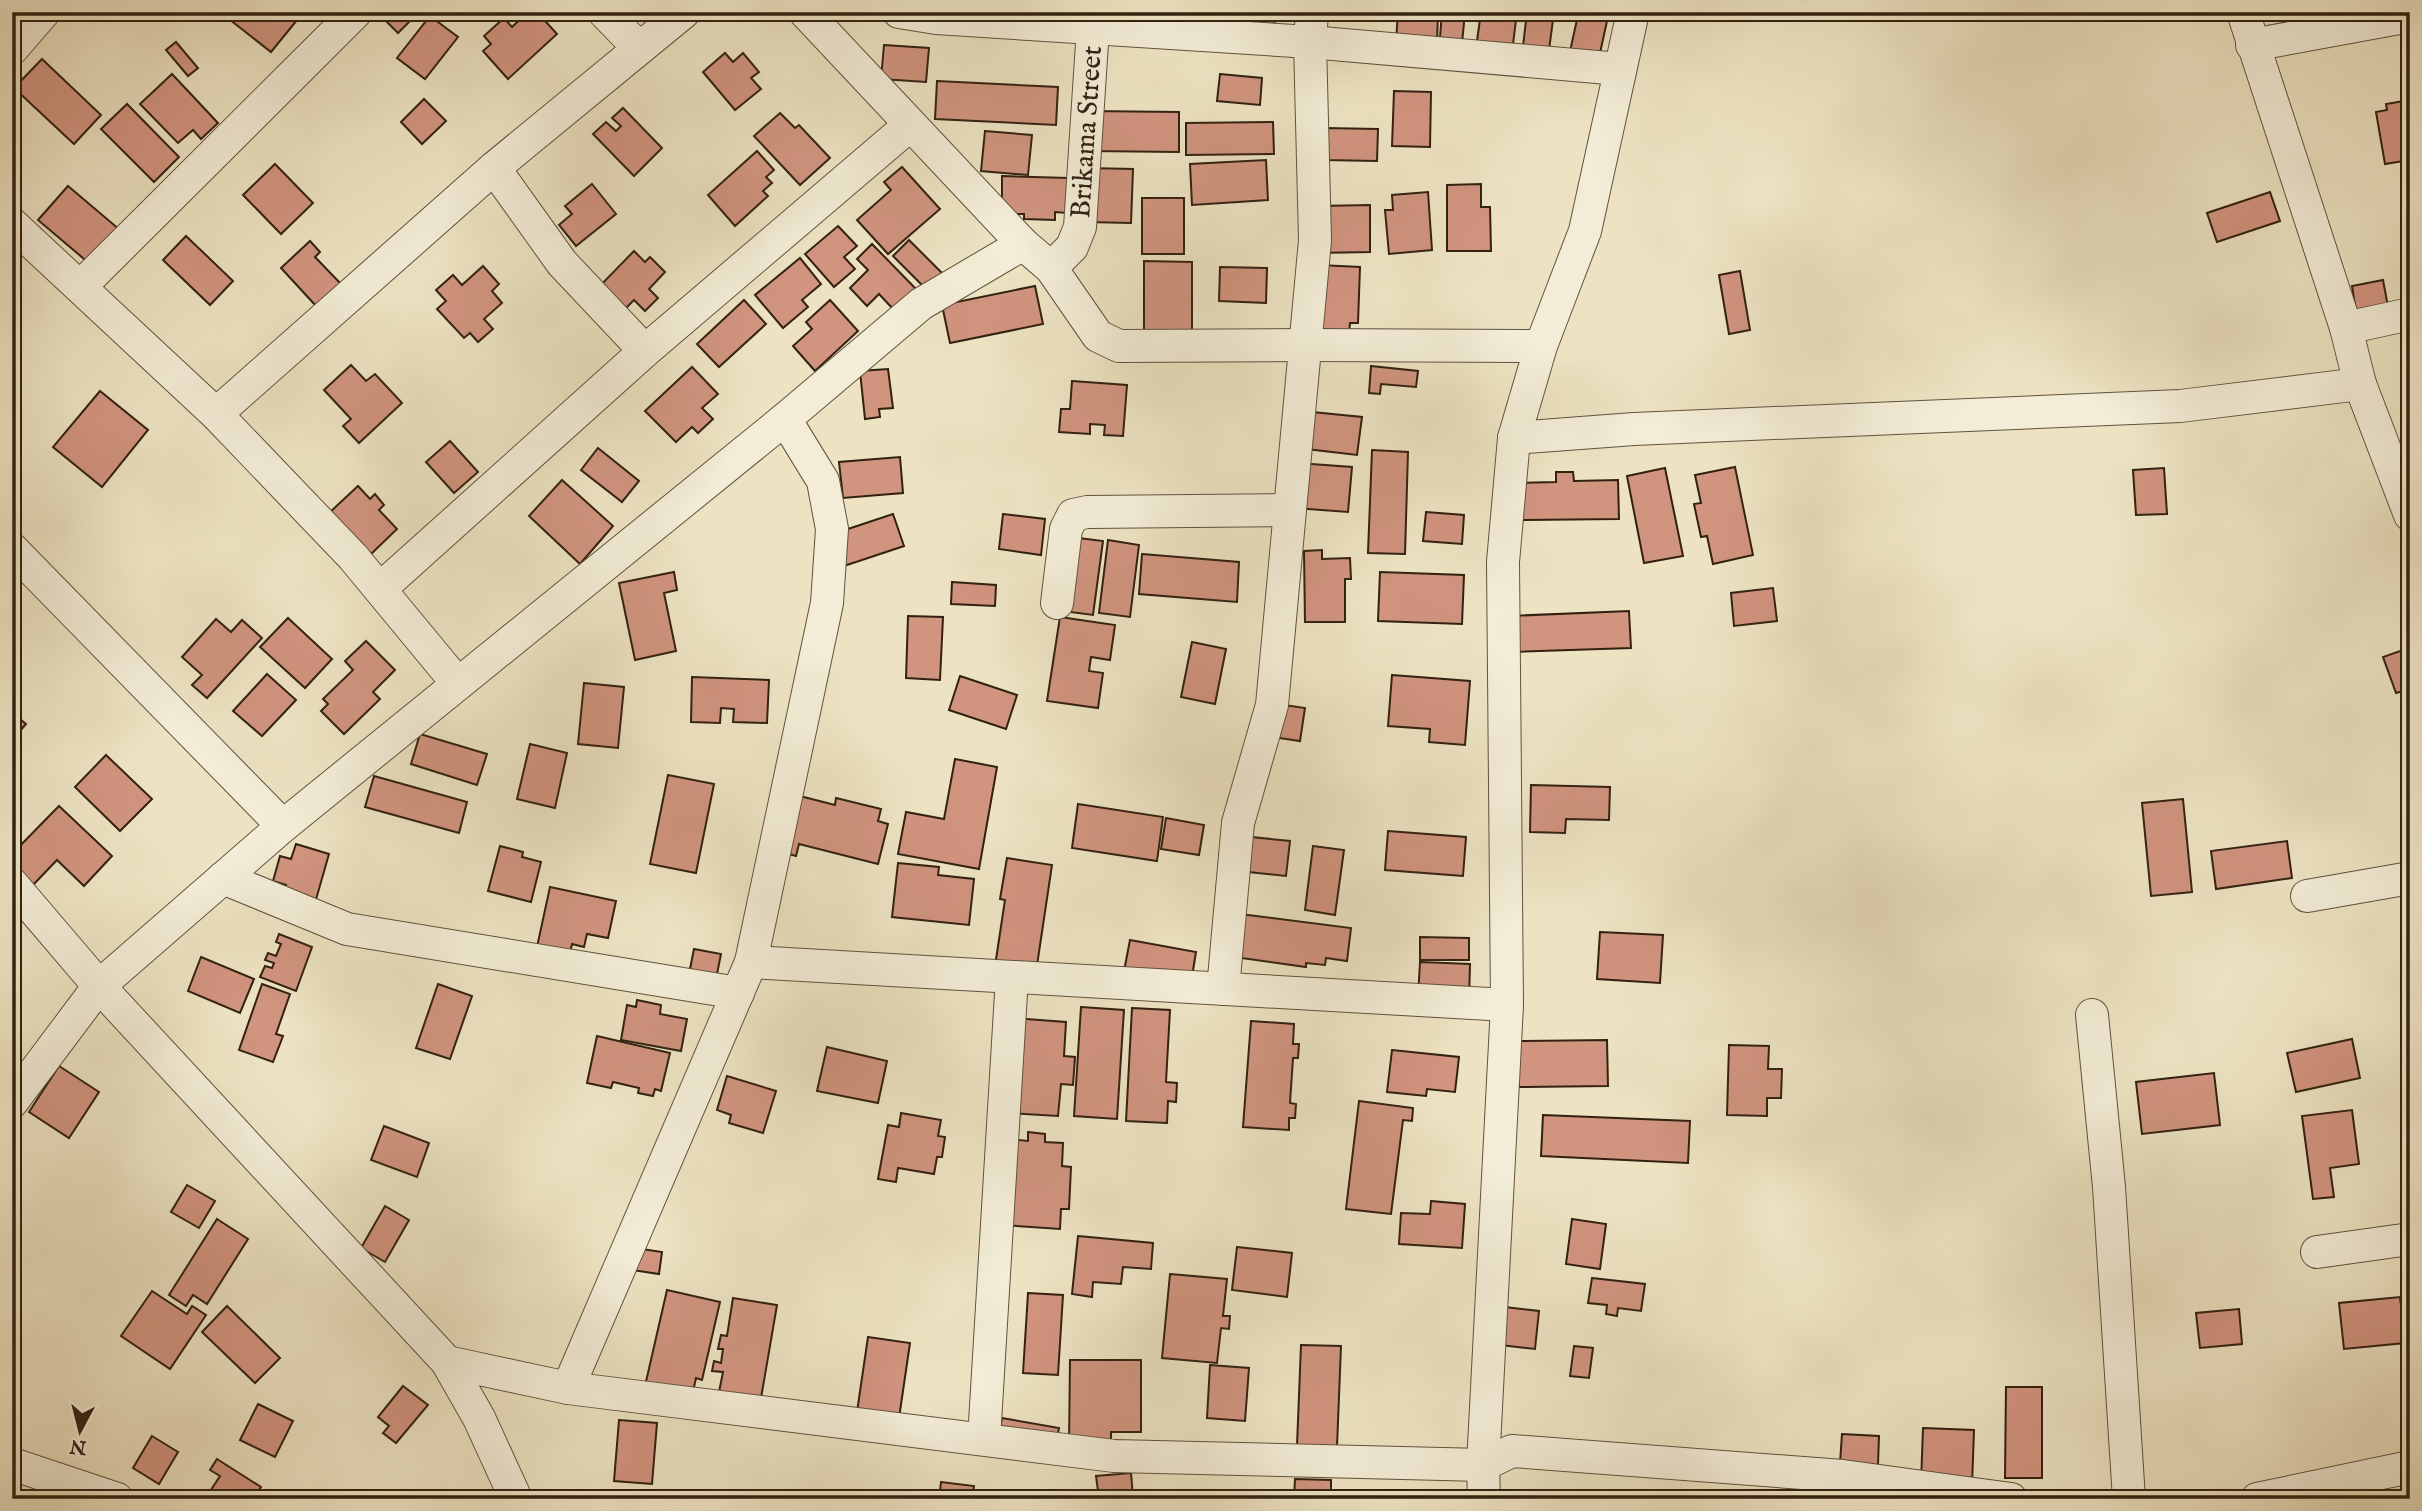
<svg xmlns="http://www.w3.org/2000/svg" width="2422" height="1511" font-family="'IM FELL English',serif">
	<rect width="100%" height="100%" fill="#ede3c2"/>
	<filter id="stains"><feTurbulence type="fractalNoise" baseFrequency=".00286" numOctaves="4"/><feColorMatrix values="0 0 0 0 .2 0 0 0 0 .09 0 0 0 0 .02 0 0 0 .5 -.17"/></filter>
	<radialGradient id="worn" r=".72"><stop offset=".6" stop-color="#630" stop-opacity="0"/><stop offset="1" stop-color="#630" stop-opacity=".3"/></radialGradient>
	<g fill="#d1947f" stroke="#322111" stroke-width="2">
		<polygon points="234,12 300,12 302,14 271,52 229,19"/>
		<polygon points="387,12 419,12 398,33 382,17"/>
		<polygon points="528,12 537,12 557,34 508,79 483,51 491,44 484,36 504,18 512,27"/>
		<polygon points="1241,12 1276,12 1274,27 1240,24"/>
		<polygon points="1398,12 1438,12 1437,43 1396,41"/>
		<polygon points="1442,12 1465,13 1461,53 1439,50"/>
		<polygon points="1481,12 1517,12 1512,52 1476,48"/>
		<polygon points="1527,12 1554,12 1548,58 1522,55"/>
		<polygon points="1565,12 1609,12 1598,62 1569,56 1578,15"/>
		<polygon points="1650,12 1723,12 1723,20 1649,16"/>
		<polygon points="1735,12 1815,12 1736,20"/>
		<polygon points="430,16 458,37 425,79 397,58"/>
		<polygon points="176,42 198,68 188,76 166,50"/>
		<polygon points="884,45 929,48 926,82 881,79"/>
		<polygon points="725,53 733,62 743,53 759,72 751,78 761,89 735,110 703,72"/>
		<polygon points="42,59 101,115 74,144 14,88"/>
		<polygon points="172,74 218,123 201,139 193,130 178,143 140,104"/>
		<polygon points="1220,74 1262,78 1260,105 1217,101"/>
		<polygon points="937,81 1058,87 1056,125 935,119"/>
		<polygon points="1394,91 1431,92 1430,147 1392,146"/>
		<polygon points="424,99 446,121 422,144 401,122"/>
		<polygon points="2410,100 2410,160 2385,164 2376,112 2387,110 2386,104"/>
		<polygon points="127,104 179,157 154,182 101,129"/>
		<polygon points="623,108 662,148 634,176 593,134 606,122 616,131 621,126 612,118"/>
		<polygon points="1089,111 1179,112 1179,152 1089,151"/>
		<polygon points="780,113 795,128 799,125 830,158 800,185 754,136"/>
		<polygon points="1273,122 1274,154 1186,155 1186,123"/>
		<polygon points="1324,128 1378,129 1377,161 1324,160"/>
		<polygon points="985,131 1032,135 1028,175 981,171"/>
		<polygon points="757,151 774,170 766,177 772,183 763,191 768,196 735,226 708,195"/>
		<polygon points="1266,160 1268,200 1192,205 1190,164"/>
		<polygon points="275,164 313,203 281,234 243,195"/>
		<polygon points="902,167 940,209 888,254 857,220 891,190 884,182"/>
		<polygon points="1087,168 1133,169 1131,223 1086,222"/>
		<polygon points="1002,176 1068,178 1067,213 1055,212 1055,220 1024,219 1024,214 1002,214"/>
		<polygon points="592,184 616,214 576,246 559,225 572,214 565,206"/>
		<polygon points="1481,184 1481,207 1490,207 1491,251 1447,251 1447,185"/>
		<polygon points="68,186 120,230 90,264 38,220"/>
		<polygon points="1428,192 1432,250 1389,254 1385,210 1393,210 1392,195"/>
		<polygon points="2270,192 2280,221 2217,242 2207,213"/>
		<rect x="1142" y="198" width="42" height="56"/>
		<polygon points="1370,205 1370,252 1317,253 1317,206"/>
		<polygon points="838,226 857,246 844,257 855,269 834,287 805,254"/>
		<polygon points="186,236 233,281 210,305 163,260"/>
		<polygon points="909,240 943,274 927,290 893,256"/>
		<polygon points="310,241 320,252 315,257 341,284 317,307 281,268"/>
		<polygon points="872,244 916,289 894,310 879,294 867,306 850,288 868,270 857,259"/>
		<polygon points="634,251 645,262 650,257 665,272 649,289 658,298 645,311 634,300 617,317 593,293"/>
		<polygon points="800,258 821,284 802,300 808,307 783,328 755,295"/>
		<polygon points="1144,261 1192,262 1192,340 1144,339"/>
		<polygon points="1319,265 1360,267 1358,323 1350,323 1349,335 1325,335 1326,329 1316,329"/>
		<polygon points="483,266 499,284 492,291 502,303 484,319 493,329 478,342 470,333 464,338 437,309 446,301 436,290 453,275 462,285"/>
		<polygon points="1220,267 1267,268 1266,303 1219,301"/>
		<polygon points="1740,271 1750,330 1729,334 1719,275"/>
		<polygon points="2383,280 2389,312 2357,318 2352,286"/>
		<polygon points="1035,286 1043,324 950,343 942,305"/>
		<polygon points="744,300 766,324 719,367 697,344"/>
		<polygon points="830,300 858,331 815,371 793,346 812,329 806,322"/>
		<polygon points="351,365 366,381 375,374 402,403 359,443 343,426 351,419 324,390"/>
		<polygon points="1371,366 1418,371 1416,387 1381,384 1380,394 1369,393"/>
		<polygon points="692,367 718,394 702,408 713,419 698,433 692,427 676,442 645,411"/>
		<polygon points="888,369 893,408 879,409 880,417 865,419 860,371"/>
		<polygon points="1072,381 1127,385 1123,436 1104,435 1105,425 1090,424 1090,434 1059,432 1061,409 1070,409"/>
		<polygon points="100,391 148,430 102,487 53,447"/>
		<polygon points="1302,411 1362,417 1357,455 1298,448"/>
		<polygon points="450,441 478,472 454,493 426,462"/>
		<polygon points="598,448 639,481 622,502 581,470"/>
		<polygon points="1372,450 1408,452 1405,554 1368,553"/>
		<polygon points="900,457 903,493 843,498 839,462"/>
		<polygon points="1298,463 1352,467 1348,512 1295,508"/>
		<polygon points="1735,467 1753,555 1713,564 1707,536 1701,537 1694,504 1701,503 1695,475"/>
		<polygon points="1665,468 1683,556 1644,563 1627,476"/>
		<polygon points="2164,468 2167,514 2136,515 2133,470"/>
		<polygon points="1556,472 1573,472 1574,481 1618,480 1619,519 1515,520 1514,483 1556,482"/>
		<polygon points="562,480 613,526 580,564 529,516"/>
		<polygon points="358,486 370,499 375,494 384,505 379,510 397,529 368,557 328,514"/>
		<polygon points="1426,512 1464,515 1462,544 1423,541"/>
		<polygon points="893,514 904,546 844,566 833,534"/>
		<polygon points="1003,514 1045,519 1041,555 999,549"/>
		<polygon points="1071,537 1103,541 1093,615 1062,611"/>
		<polygon points="1108,540 1139,545 1130,617 1099,613"/>
		<polygon points="1322,550 1322,559 1350,558 1351,579 1345,579 1345,622 1305,622 1304,551"/>
		<polygon points="1142,554 1239,562 1237,602 1139,594"/>
		<polygon points="674,572 677,590 664,593 676,651 635,660 619,583"/>
		<polygon points="1380,572 1464,575 1462,624 1378,621"/>
		<polygon points="952,582 996,585 995,606 951,604"/>
		<polygon points="1773,588 1777,621 1734,626 1731,593"/>
		<polygon points="1629,611 1631,648 1510,652 1509,616"/>
		<polygon points="908,616 943,617 940,680 906,678"/>
		<polygon points="1060,617 1115,625 1110,660 1091,657 1089,671 1103,673 1098,708 1047,701"/>
		<polygon points="288,618 332,659 305,688 260,647"/>
		<polygon points="216,619 231,632 242,620 262,638 207,698 192,685 202,675 182,657"/>
		<polygon points="366,641 395,670 373,692 380,699 344,734 321,711 328,704 323,699 353,670 345,661"/>
		<polygon points="1192,642 1226,649 1215,704 1181,697"/>
		<polygon points="2403,650 2406,659 2410,658 2410,689 2396,693 2383,657"/>
		<polygon points="267,674 296,700 262,736 233,711"/>
		<polygon points="1392,675 1470,681 1465,745 1429,742 1430,729 1388,726"/>
		<polygon points="960,676 1017,695 1006,729 949,710"/>
		<polygon points="692,677 769,680 767,723 733,722 734,709 721,708 720,723 691,722"/>
		<polygon points="584,683 624,687 618,748 578,744"/>
		<polygon points="1284,705 1305,708 1300,741 1279,738"/>
		<polygon points="12,712 26,724 12,740"/>
		<polygon points="420,734 487,754 477,785 411,764"/>
		<polygon points="530,744 567,753 555,808 517,799"/>
		<polygon points="106,755 152,799 120,831 75,787"/>
		<polygon points="955,759 997,767 979,869 898,854 906,812 944,819"/>
		<polygon points="668,775 714,784 696,873 650,864"/>
		<polygon points="374,776 467,802 459,833 365,807"/>
		<polygon points="1531,785 1610,787 1609,820 1566,819 1565,833 1530,832"/>
		<polygon points="792,794 835,805 836,798 881,809 878,821 888,824 878,864 799,844 796,856 778,851"/>
		<polygon points="2183,799 2192,892 2151,896 2142,803"/>
		<polygon points="1078,804 1163,817 1157,861 1072,848"/>
		<polygon points="59,806 112,856 84,886 57,860 31,887 12,870 12,854"/>
		<polygon points="1166,818 1204,825 1199,855 1161,849"/>
		<polygon points="1388,831 1466,837 1463,876 1385,870"/>
		<polygon points="1242,836 1290,841 1286,876 1239,871"/>
		<polygon points="2287,841 2292,878 2216,889 2211,851"/>
		<polygon points="296,844 329,854 313,910 281,900 286,885 273,881 280,856 291,859"/>
		<polygon points="500,846 523,852 522,857 541,862 531,902 488,891"/>
		<polygon points="1313,846 1344,850 1335,915 1305,910"/>
		<polygon points="1007,858 1052,865 1036,972 995,966 1005,900 1000,899"/>
		<polygon points="898,863 939,867 938,875 974,879 969,925 892,917"/>
		<polygon points="550,887 616,901 608,938 587,934 584,947 572,944 570,954 537,947"/>
		<polygon points="1240,914 1351,928 1347,961 1326,958 1325,965 1306,963 1306,967 1234,957"/>
		<polygon points="1600,932 1663,935 1660,983 1597,979"/>
		<polygon points="279,934 312,947 296,991 260,977 265,966 272,968 274,963 265,960 268,953 276,956 281,944 276,942"/>
		<polygon points="1420,937 1469,938 1469,960 1420,960"/>
		<polygon points="1130,940 1196,952 1191,983 1124,971"/>
		<polygon points="694,949 721,954 715,984 688,979"/>
		<polygon points="201,957 254,979 240,1013 188,991"/>
		<polygon points="1420,962 1470,964 1469,1000 1418,998"/>
		<polygon points="262,984 290,994 276,1034 283,1036 273,1062 239,1050"/>
		<polygon points="438,984 472,996 450,1059 416,1048"/>
		<polygon points="637,1000 661,1005 660,1014 687,1019 681,1051 621,1040 627,1005 636,1007"/>
		<polygon points="1081,1007 1124,1010 1117,1119 1074,1116"/>
		<polygon points="1132,1008 1170,1010 1166,1082 1177,1083 1176,1102 1168,1101 1167,1123 1126,1121"/>
		<polygon points="1014,1018 1066,1022 1064,1056 1075,1057 1073,1085 1061,1084 1058,1116 1008,1113"/>
		<polygon points="1251,1021 1294,1024 1293,1044 1299,1044 1298,1058 1293,1058 1290,1103 1296,1104 1295,1118 1289,1118 1289,1130 1243,1127"/>
		<polygon points="597,1036 670,1053 661,1091 655,1089 653,1096 638,1093 639,1088 613,1082 611,1088 587,1083"/>
		<polygon points="2352,1039 2360,1078 2296,1092 2287,1053"/>
		<polygon points="1607,1040 1608,1086 1519,1087 1518,1041"/>
		<polygon points="1729,1045 1769,1046 1768,1069 1782,1069 1781,1098 1767,1098 1767,1116 1727,1115"/>
		<polygon points="827,1047 887,1061 878,1103 817,1091"/>
		<polygon points="1392,1050 1459,1057 1455,1092 1427,1089 1426,1096 1387,1092"/>
		<polygon points="59,1066 99,1092 69,1138 29,1112"/>
		<polygon points="2214,1073 2220,1125 2142,1134 2136,1082"/>
		<polygon points="727,1076 776,1091 763,1133 729,1123 731,1115 717,1110"/>
		<polygon points="1359,1101 1413,1108 1412,1121 1403,1120 1391,1214 1346,1209"/>
		<polygon points="2352,1110 2359,1164 2330,1168 2334,1197 2313,1199 2302,1116"/>
		<polygon points="901,1113 941,1120 938,1136 945,1137 942,1157 937,1157 934,1174 898,1168 896,1182 878,1179 888,1125 899,1127"/>
		<polygon points="1543,1115 1690,1121 1688,1163 1541,1156"/>
		<polygon points="384,1126 429,1143 417,1177 371,1160"/>
		<polygon points="1028,1132 1045,1134 1045,1142 1063,1143 1062,1166 1071,1167 1069,1209 1061,1209 1060,1229 1003,1225 1007,1139 1028,1141"/>
		<polygon points="187,1185 215,1201 199,1228 171,1212"/>
		<polygon points="1431,1201 1465,1204 1462,1248 1399,1244 1401,1213 1430,1214"/>
		<polygon points="385,1206 409,1220 385,1262 361,1248"/>
		<polygon points="217,1219 248,1239 207,1304 193,1295 186,1306 169,1295"/>
		<polygon points="1572,1219 1606,1224 1600,1269 1566,1264"/>
		<polygon points="1078,1236 1153,1243 1151,1269 1123,1267 1121,1284 1093,1282 1092,1297 1072,1294"/>
		<polygon points="1237,1247 1292,1253 1287,1297 1232,1290"/>
		<polygon points="635,1248 662,1252 659,1274 632,1270"/>
		<polygon points="1170,1274 1227,1279 1223,1316 1230,1316 1229,1329 1221,1328 1217,1363 1162,1358"/>
		<polygon points="1592,1278 1645,1284 1641,1311 1618,1308 1617,1316 1606,1314 1607,1305 1588,1303"/>
		<polygon points="667,1290 720,1302 702,1380 696,1378 693,1392 645,1386"/>
		<polygon points="152,1291 187,1314 192,1306 206,1315 170,1369 121,1336"/>
		<polygon points="1028,1293 1063,1295 1058,1375 1023,1373"/>
		<polygon points="2400,1297 2405,1343 2344,1349 2339,1303"/>
		<polygon points="733,1298 777,1305 760,1404 718,1397 723,1372 712,1371 714,1361 721,1363 723,1349 718,1349 721,1335 727,1336"/>
		<polygon points="227,1306 280,1358 255,1383 202,1332"/>
		<polygon points="1496,1306 1539,1311 1535,1349 1492,1344"/>
		<polygon points="2239,1309 2242,1344 2200,1348 2196,1313"/>
		<polygon points="868,1337 910,1343 899,1418 857,1412"/>
		<polygon points="1301,1345 1341,1346 1337,1447 1297,1446"/>
		<polygon points="1574,1346 1593,1348 1589,1378 1570,1376"/>
		<polygon points="1070,1360 1141,1360 1141,1432 1111,1432 1111,1446 1069,1445"/>
		<polygon points="1210,1365 1249,1368 1245,1421 1207,1418"/>
		<polygon points="403,1386 428,1405 396,1443 383,1433 389,1426 378,1417"/>
		<polygon points="2006,1387 2042,1387 2042,1478 2005,1478"/>
		<polygon points="258,1404 293,1421 275,1457 240,1440"/>
		<polygon points="1002,1418 1059,1428 1055,1449 998,1440"/>
		<polygon points="619,1420 657,1423 652,1484 614,1481"/>
		<polygon points="1923,1428 1974,1430 1972,1486 1921,1484"/>
		<polygon points="1842,1434 1879,1436 1878,1465 1840,1463"/>
		<polygon points="152,1436 178,1452 159,1484 133,1468"/>
		<polygon points="217,1459 261,1487 253,1499 205,1499 220,1476 210,1470"/>
		<polygon points="1131,1473 1133,1497 1099,1499 1096,1476"/>
		<polygon points="1295,1479 1331,1480 1331,1499 1294,1499"/>
		<polygon points="941,1482 974,1486 972,1499 939,1499"/>
		<polygon points="614,1491 651,1493 650,1499 614,1499"/>
		<polygon points="1232,1493 1271,1495 1271,1499 1232,1499"/>
	</g>
	<g fill="none" stroke-linecap="round" stroke-linejoin="round">
		<g stroke="#61523d" stroke-width="34">
			<g id="minor">
				<polyline points="604,12 639,48"/>
				<polyline points="899,12 936,18 1310,42 1620,69"/>
				<polyline points="2243,12 2346,328 2360,384 2410,515"/>
				<polyline points="2252,45 2410,16"/>
				<polyline points="12,49 44,12"/>
				<polyline points="494,168 562,263 645,351"/>
				<polyline points="12,224 216,414 353,557 458,684"/>
				<polyline points="1023,244 1051,268 1098,336 1119,346 1305,345 1541,346"/>
				<polyline points="1051,268 1072,247 1080,227 1094,12"/>
				<polyline points="81,286 356,12"/>
				<polyline points="2346,328 2410,314"/>
				<polyline points="216,414 494,168 684,12"/>
				<polyline points="1514,438 1634,429 2180,406 2360,384"/>
				<polyline points="12,549 283,826"/>
				<polyline points="380,589 645,351 910,125"/>
				<polyline points="1057,603 1066,529 1073,515 1087,512 1289,510"/>
				<polyline points="223,878 347,929 738,993"/>
				<polyline points="12,884 99,986 447,1362 479,1418 516,1499"/>
				<polyline points="2307,896 2410,878"/>
				<polyline points="751,962 1507,1005"/>
				<polyline points="1223,989 1238,823 1272,705 1315,240 1310,42 1312,12"/>
				<polyline points="2092,1015 2109,1187 2129,1499"/>
				<polyline points="12,1102 99,986 283,826 785,419 921,304 1023,244 805,12"/>
				<polyline points="2317,1252 2410,1239"/>
				<polyline points="447,1362 568,1388 1114,1456 1483,1465 1507,1005 1503,562 1514,438 1541,346 1585,231 1633,12"/>
				<polyline points="568,1388 751,962 827,603 832,529 823,481 785,419"/>
				<polyline points="984,1439 1012,977"/>
				<polyline points="12,1464 117,1499"/>
				<polyline points="1484,1499 1483,1465 1512,1451 1843,1476 2011,1499"/>
				<polyline points="2257,1499 2410,1467"/>
			</g>
		</g>
		<use href="#minor" stroke="#f3edd7" stroke-width="32"/>
	</g>
	<g text-anchor="middle" stroke-width="6" stroke-linejoin="round" paint-order="stroke">
		<g font-size="28" fill="#322111" stroke="#f3edd7">
			<text transform="translate(1085 132) rotate(-86)" y="10">Brikama Street</text>
		</g>
	</g>
	<rect width="2422" height="1511" fill="none" stroke="#ede3c2" stroke-width="42"/>
	<rect x="14" y="14" width="2394" height="1483" fill="none" stroke="#322111" stroke-width="3.5"/>
	<rect x="21" y="21" width="2380" height="1469" fill="none" stroke="#322111" stroke-width="2"/>
	<g transform="translate(80 1431) rotate(187)" stroke="#f3edd7" stroke-width="5" paint-order="stroke">
	<path d="M0-5L12 26L0 18L-12 26Z" fill="#322111"/>
	<text y="-10" font-size="19" font-weight="bold" text-anchor="middle" fill="#322111">N</text>
	</g>
	<rect width="100%" height="100%" filter="url(#stains)"/>
	<rect width="100%" height="100%" fill="url(#worn)"/>
</svg>
